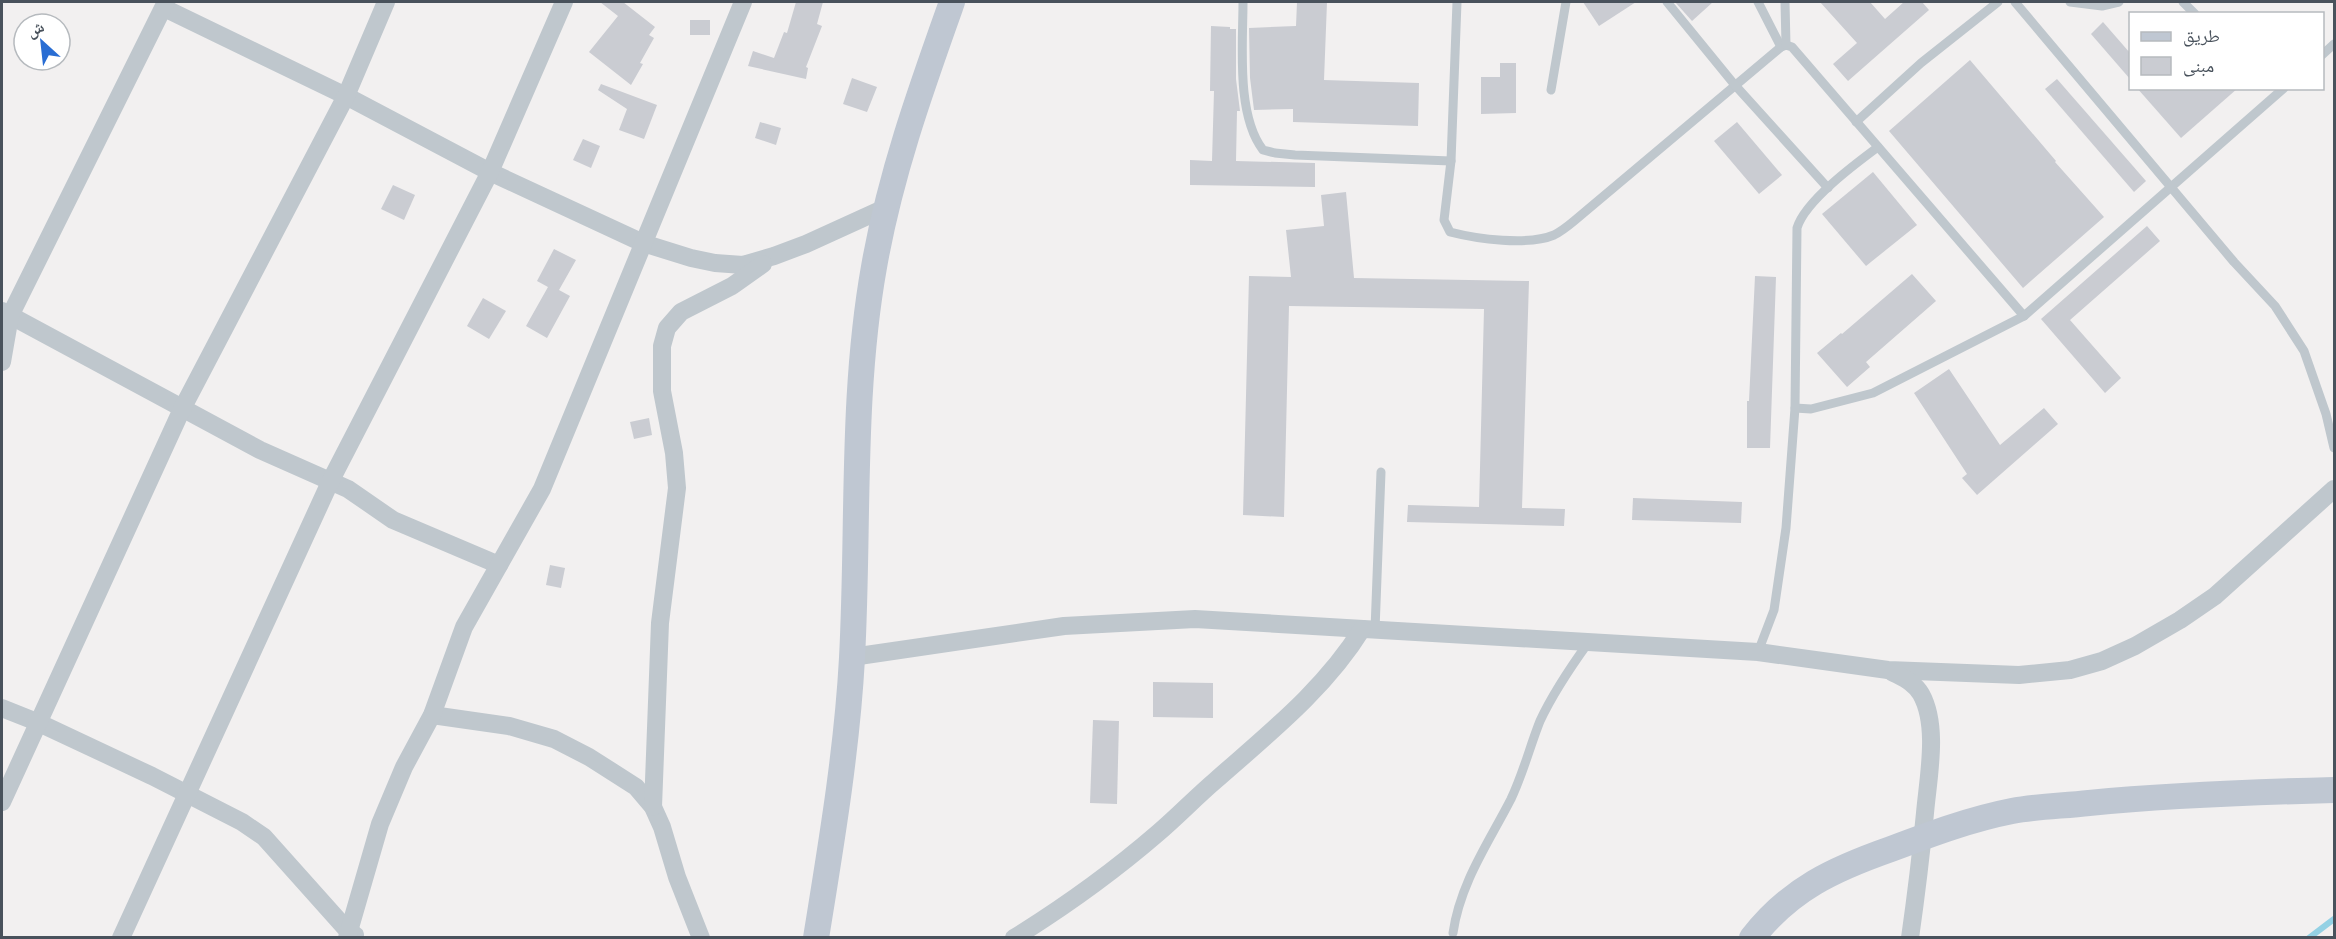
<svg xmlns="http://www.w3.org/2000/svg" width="2336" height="939" font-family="Karla,'Noto Naskh Arabic',sans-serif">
	<rect width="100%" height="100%" fill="#f2f0f0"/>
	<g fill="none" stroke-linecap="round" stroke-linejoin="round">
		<polyline stroke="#94d1e4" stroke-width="6" points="2309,938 2334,919"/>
	</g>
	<g fill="#caccd2">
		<polygon points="600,2 623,2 655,27 649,35 654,38 640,63 643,64 631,85 589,52 618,16"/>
		<polygon points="796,2 823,2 817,24 822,26 806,67 808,68 806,79 748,66 753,51 774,58 784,32 787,33"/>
		<polygon points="1297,2 1327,2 1324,80 1419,83 1418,126 1293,122 1293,109 1254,110 1250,78 1249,28 1296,26"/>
		<polygon points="1583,2 1636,2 1599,26"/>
		<polygon points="1675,2 1713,2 1692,21"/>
		<polygon points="1820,2 1870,2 1885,19 1904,2 1922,2 1929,10 1848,81 1833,64 1857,43"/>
		<rect x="690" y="20" width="20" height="15"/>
		<polygon points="2103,22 2130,53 2130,79 2091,34"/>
		<polygon points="1211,26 1230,27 1230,29 1236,29 1236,79 1240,111 1237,111 1236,161 1315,163 1315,187 1190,185 1190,160 1212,161 1214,91 1210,91"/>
		<polygon points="1970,60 2056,161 2055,162 2104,217 2023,288 1889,131"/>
		<polygon points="1500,63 1516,63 1516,113 1481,114 1481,77 1500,77"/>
		<polygon points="852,78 877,87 867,112 843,104"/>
		<polygon points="2057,79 2146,181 2134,192 2045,89"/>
		<polygon points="601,84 657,105 644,139 619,130 627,109 598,90"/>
		<polygon points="2137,88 2238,88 2181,138"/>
		<polygon points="760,122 781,128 776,145 755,138"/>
		<polygon points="1737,122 1782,175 1759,194 1714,141"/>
		<polygon points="583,139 600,146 591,168 573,160"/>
		<polygon points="1873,172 1917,225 1866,266 1822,214"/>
		<polygon points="393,185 415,195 404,220 381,209"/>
		<polygon points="1346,192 1354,278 1529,281 1522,508 1565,509 1564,526 1407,522 1408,505 1479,507 1484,309 1289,306 1284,517 1243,515 1249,276 1291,277 1286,230 1324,226 1321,195"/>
		<polygon points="2147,226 2160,241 2070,320 2121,378 2105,393 2041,319"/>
		<polygon points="554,249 576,260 559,290 570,296 547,338 526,326 548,287 537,281"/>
		<polygon points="1912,274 1936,301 1866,362 1870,367 1847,387 1817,353 1841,333 1842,334"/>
		<polygon points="1755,276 1776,277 1770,448 1747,448 1747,401 1749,401"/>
		<polygon points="483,298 506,311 489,339 467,326"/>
		<polygon points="1949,369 2000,445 2044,408 2058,424 1977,495 1962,478 1967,474 1914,393"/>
		<polygon points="649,418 652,435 634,439 630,422"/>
		<polygon points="1633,498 1742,502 1741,523 1632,520"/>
		<polygon points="550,565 565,568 561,588 546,585"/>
		<polygon points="1153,682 1213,683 1213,718 1153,717"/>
		<polygon points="1093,720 1119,721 1117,804 1090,803"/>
	</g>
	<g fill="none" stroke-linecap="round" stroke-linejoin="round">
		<g stroke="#bfc7cd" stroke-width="9">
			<path d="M1243 2C1243 44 1236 115 1263 150L1275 153 1295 155 1451 161"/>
			<path d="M1457 2 1451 161 1444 220 1450 232C1477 239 1528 246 1554 235 1562 231 1568 226 1574 221L1781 47 1786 45 1792 47 2024 316"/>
			<polyline points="1667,2 1734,84 1828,188"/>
			<polyline points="1758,2 1781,47"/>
			<polyline points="1785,2 1786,45"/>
			<polyline points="2015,2 2234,262 2275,306 2304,351 2326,414 2334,448"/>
			<polyline points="2070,2 2102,6 2119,2"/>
			<polyline points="2183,2 2195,14"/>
			<polyline points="2322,55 2334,44"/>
			<polyline points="1551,90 1566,2"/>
			<polyline points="1856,122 1921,63 1998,2"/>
			<polyline points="1795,408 1811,409 1873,393 2024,316 2284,88"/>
			<polyline points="1375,630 1381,472"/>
			<path d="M1758 652 1774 610 1786 528 1795 408 1797 228C1805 201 1855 164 1878 147"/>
			<path d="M1453 933C1460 883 1489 842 1511 799 1523 774 1530 746 1540 721 1553 693 1570 668 1588 643"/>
		</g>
		<g stroke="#bfc7cd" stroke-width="18">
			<polyline points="164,8 346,96 490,172 643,243 691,258 715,263 743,265 774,256 806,244 885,208"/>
			<polyline points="2,311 260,450 348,489 393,520 499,565"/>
			<polyline points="2,362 10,316 166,2"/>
			<polyline points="852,657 1064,626 1195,619 1758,652 1888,670 2019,675 2070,670 2102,661 2135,646 2180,620 2215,596 2334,489"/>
			<path d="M1892 672C1903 678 1914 682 1921 694 1939 726 1928 778 1925 813 1921 855 1916 896 1910 938"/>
			<polyline points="2,708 37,722 152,776 242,822 264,837 348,931 355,935"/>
			<polyline points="432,715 509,726 554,739 589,757 636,787 653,807 662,827 677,877 701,938"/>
			<polyline points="2,802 182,409 346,96 386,2"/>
			<polyline points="653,807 660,623 677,488 674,453 662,391 662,346 667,328 681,312 732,286 763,264"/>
			<polyline points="121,938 331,480 490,172 564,2"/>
			<polyline points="347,938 380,824 404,767 432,715 464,627 542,489 743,2"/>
			<path d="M1014 938C1064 907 1114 871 1158 833 1178 816 1196 797 1216 780 1268 734 1325 689 1362 629"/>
		</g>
		<g stroke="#bfc7d2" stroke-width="26">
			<path d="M816 938C831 845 847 751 852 658 859 527 851 396 874 267 890 175 921 89 952 2"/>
			<path d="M1752 938C1790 889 1834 869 1891 849 1931 834 1971 819 2012 811 2038 806 2064 806 2089 803 2171 795 2253 792 2334 790"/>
		</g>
	</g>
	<rect width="2336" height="939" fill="none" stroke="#49525c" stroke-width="6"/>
	<rect x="2129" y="12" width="195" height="78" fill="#ffffff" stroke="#b6babe" stroke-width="1.5"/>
	<rect x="2141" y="32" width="30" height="9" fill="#bfc7d2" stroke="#b6babe" stroke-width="1.5"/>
	<text x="2183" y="42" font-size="18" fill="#49525c">طريق</text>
	<rect x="2141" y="57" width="30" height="18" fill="#caccd2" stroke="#b6babe" stroke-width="1.5"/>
	<text x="2183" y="72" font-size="18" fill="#49525c">مبنى</text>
	<g transform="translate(42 42) rotate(333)"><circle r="28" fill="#ffffff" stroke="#b6babe" stroke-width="1.5"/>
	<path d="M0-4.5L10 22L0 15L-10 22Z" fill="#296dd3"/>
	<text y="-9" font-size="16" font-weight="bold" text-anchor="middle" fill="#49525c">ش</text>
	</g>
</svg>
